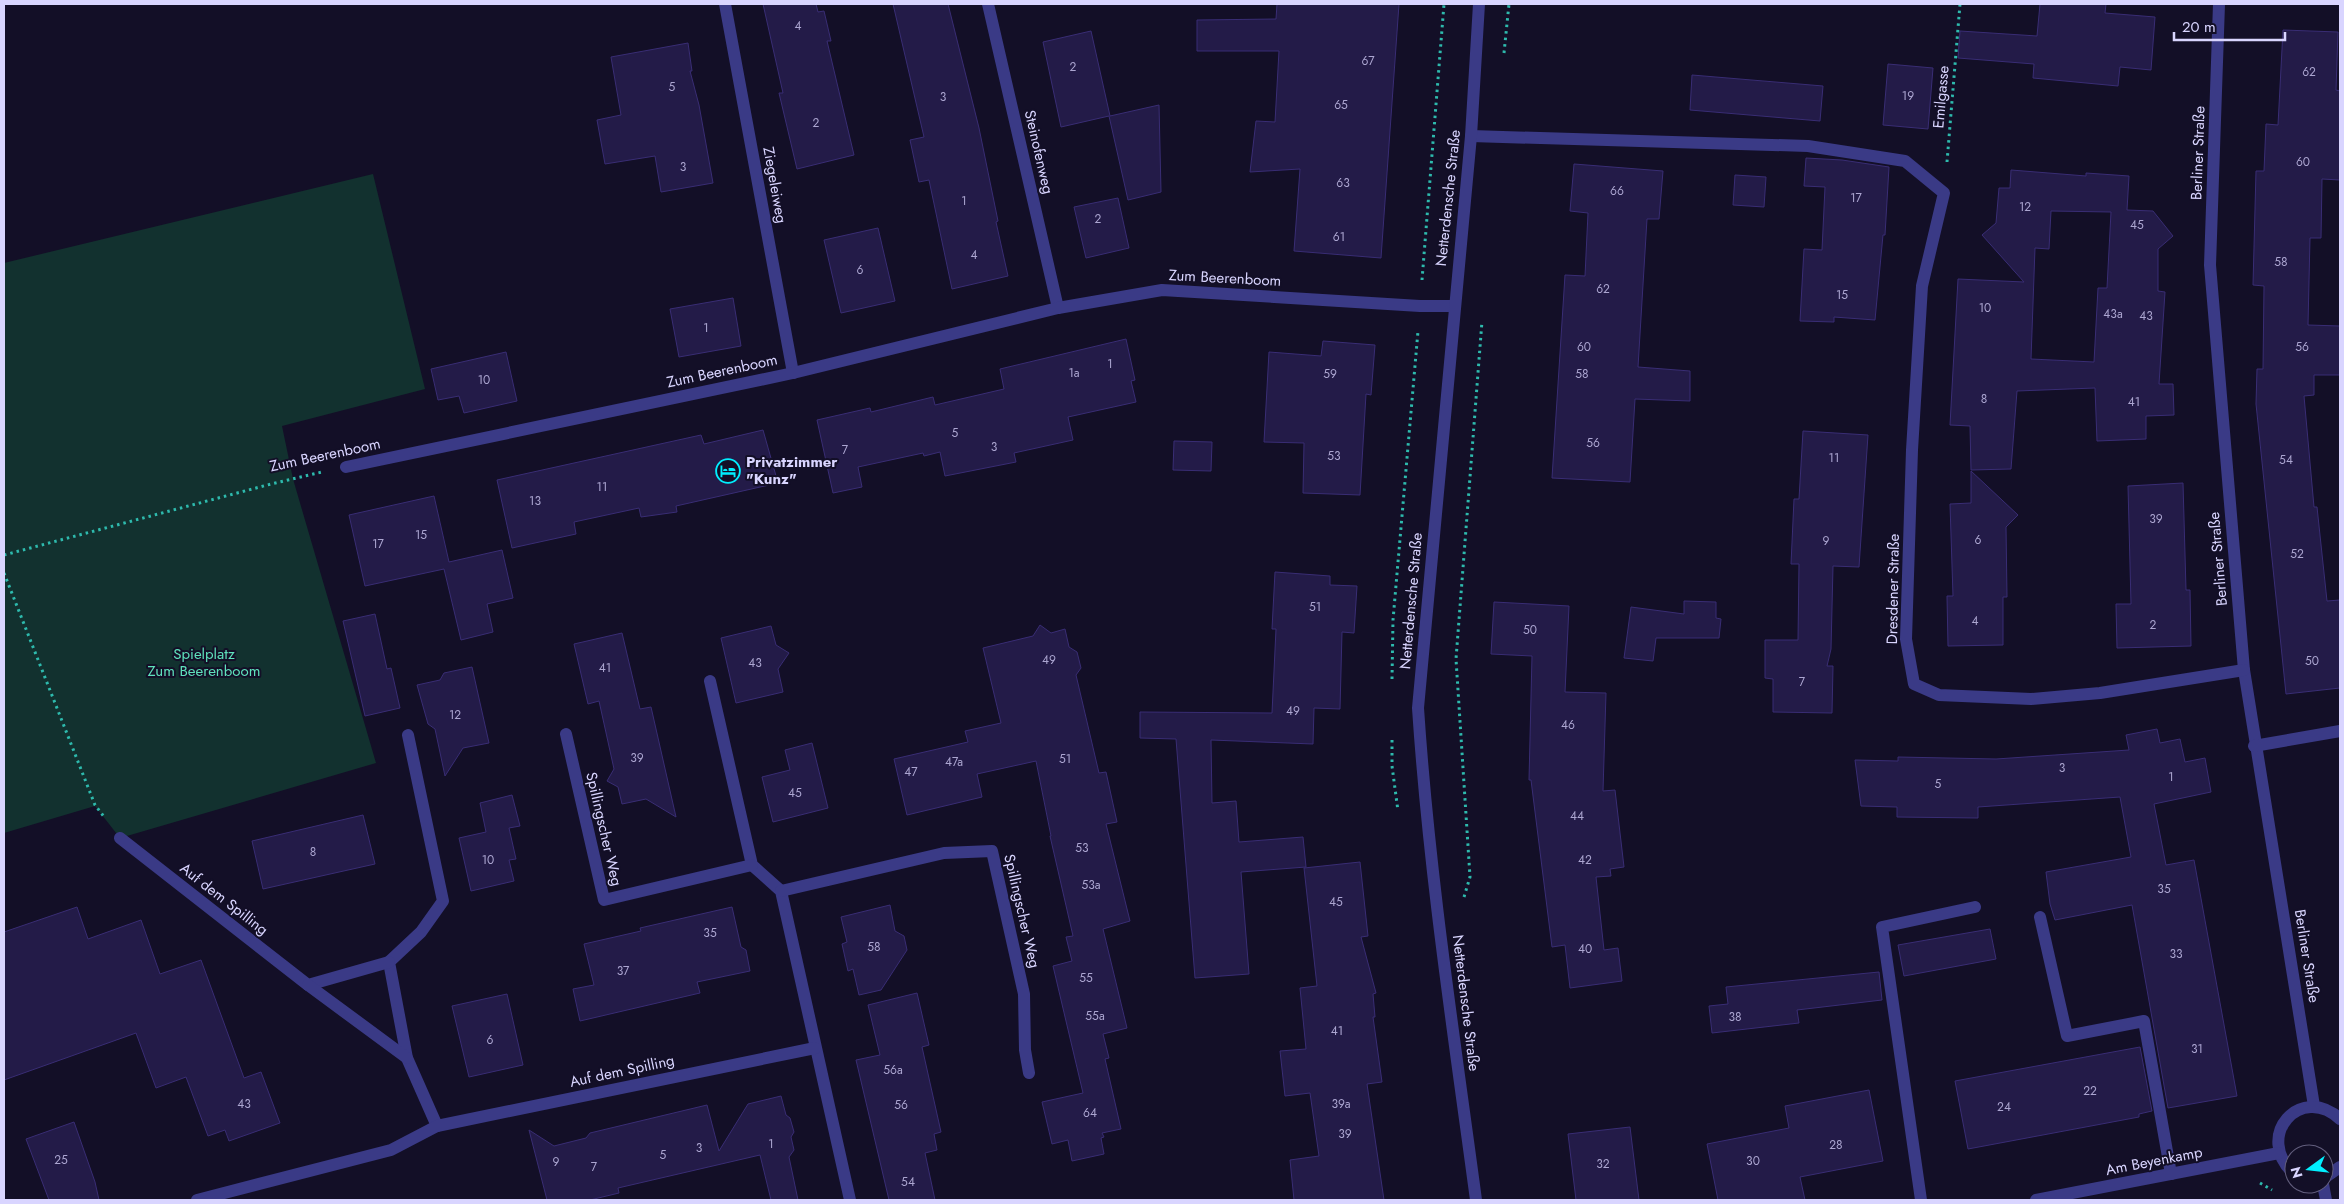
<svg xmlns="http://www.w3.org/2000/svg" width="2344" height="1204" font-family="Jost,sans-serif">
	<rect width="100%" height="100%" fill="#130f27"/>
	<polygon fill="#12312f" points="373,174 425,389 282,426 293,479 376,763 120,838 95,806 4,833 4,263"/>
	<g fill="#231b48" stroke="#392d74" fill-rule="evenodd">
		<polygon points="763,4 816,4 818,12 824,11 831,41 827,41 854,155 797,169 779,93 783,93"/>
		<polygon points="893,4 948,4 979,128 998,221 996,222 1008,276 952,289 929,180 919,182 910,140 924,137"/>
		<polygon points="1277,4 1399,4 1381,258 1294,251 1300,169 1250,172 1256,121 1275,122 1279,51 1197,51 1197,20 1276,19"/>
		<polygon points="2040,4 2106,4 2105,13 2155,17 2151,70 2120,67 2118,86 2033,78 2034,64 1958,58 1960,31 2037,36"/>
		<polygon points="2283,30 2338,32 2336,90 2340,91 2340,180 2322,179 2321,238 2310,238 2308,325 2340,326 2340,375 2314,375 2314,395 2304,396 2314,507 2317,507 2327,601 2340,600 2340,688 2286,694 2256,404 2257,369 2263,369 2264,286 2253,285 2256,171 2264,171 2266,124 2278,125"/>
		<polygon points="1091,31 1110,116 1159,105 1161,192 1128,200 1109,116 1061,127 1043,42"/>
		<polygon points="688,43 692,71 690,71 699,105 713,183 661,192 655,156 605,164 597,120 621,115 611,57"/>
		<polygon points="1888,64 1933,68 1928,129 1883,125"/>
		<polygon points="1692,75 1823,86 1820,121 1690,110"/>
		<polygon points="1806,158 1842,160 1889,167 1885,235 1883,235 1875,320 1834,317 1834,322 1800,321 1804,249 1822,250 1825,187 1804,186"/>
		<polygon points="1574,164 1663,171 1659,219 1647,219 1638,367 1690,371 1690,401 1635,399 1630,482 1552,478 1565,275 1585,276 1588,213 1570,211"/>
		<path d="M2011 170 2086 176V173L2129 176 2127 210 2153 211 2173 236 2158 249V291L2165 292 2159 384H2173L2174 415 2146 416V439L2097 441 2095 388 2017 391 2011 469 1971 470 1970 426 1950 425 1958 279 2024 282 1982 235 1996 223 1999 188H2010ZM2051 211 2111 212 2107 288H2098L2094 362 2031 359 2035 248 2049 249Z"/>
		<polygon points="1735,175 1766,177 1764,207 1733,205"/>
		<polygon points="1118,198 1129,248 1086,258 1074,207"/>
		<polygon points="878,228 895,301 841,313 824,240"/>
		<polygon points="733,298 741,346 679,357 670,309"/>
		<polygon points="1126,339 1135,380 1131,381 1136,402 1068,417 1073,440 1014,453 1016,462 945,476 940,452 924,456 923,453 858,467 862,487 833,493 817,420 870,408 871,412 933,397 935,405 1004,389 1000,369"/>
		<polygon points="1323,341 1375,345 1371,395 1366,394 1360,495 1303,493 1304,443 1264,442 1269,352 1321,356"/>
		<polygon points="506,352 517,401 464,413 459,396 438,400 431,369"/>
		<polygon points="763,430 778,483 676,506 677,512 641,517 639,508 574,522 576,534 512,548 497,480 701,435 704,444"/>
		<polygon points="1803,431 1868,435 1859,567 1833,566 1831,649 1827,666 1833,666 1832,713 1773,712 1773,679 1765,678 1765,640 1798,640 1799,564 1791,564 1794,499 1799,499"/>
		<polygon points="1174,441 1212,442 1211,471 1173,470"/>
		<polygon points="1971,471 2018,515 2006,527 2007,597 2003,597 2003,645 1948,646 1947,596 1953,596 1950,504 1971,503"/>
		<polygon points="2183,483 2186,590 2190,590 2191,646 2117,648 2116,604 2131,604 2128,486"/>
		<polygon points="434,496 449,562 502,550 513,598 487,604 493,632 461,640 444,569 365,586 349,515"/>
		<polygon points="1275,572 1330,576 1330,585 1357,586 1354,633 1342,632 1340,709 1314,708 1313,744 1211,740 1212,803 1236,801 1239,842 1303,837 1306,867 1241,872 1249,974 1195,978 1176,739 1140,738 1140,712 1272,713 1276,629 1272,629"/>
		<polygon points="1684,601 1716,602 1716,618 1721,619 1719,638 1656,638 1653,661 1624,658 1631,607 1684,614"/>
		<polygon points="1494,602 1569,606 1565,692 1606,693 1603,791 1615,790 1624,867 1610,869 1611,876 1596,877 1604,950 1618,948 1622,981 1570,988 1565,945 1552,947 1531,780 1529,780 1532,656 1491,654"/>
		<polygon points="375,614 387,669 391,668 400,708 365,716 343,621"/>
		<polygon points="1040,625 1051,633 1065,629 1069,647 1077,652 1081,668 1076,675 1099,773 1106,772 1117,822 1106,824 1130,921 1103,929 1127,1028 1103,1034 1109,1058 1105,1059 1121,1129 1102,1133 1104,1137 1101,1138 1104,1154 1072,1161 1068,1140 1052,1144 1042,1102 1083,1093 1053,966 1072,961 1066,937 1073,936 1050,836 1051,836 1036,761 977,774 982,797 907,815 894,759 968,742 965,731 1001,723 983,648 1033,636"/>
		<polygon points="771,626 776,645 789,653 778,669 783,692 736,703 721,638"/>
		<polygon points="622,633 640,709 651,707 676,817 646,799 622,804 618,787 607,781 614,769 599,701 588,704 574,644"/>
		<polygon points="472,667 489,743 463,748 445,776 435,729 428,724 417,685 440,680 444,673"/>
		<polygon points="2157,729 2160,743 2180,739 2185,762 2205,758 2211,792 2154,804 2166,865 2194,860 2237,1096 2168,1108 2132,905 2055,920 2050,904 2046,872 2131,857 2120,797 1978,807 1978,818 1897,817 1897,807 1861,806 1855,760 1898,761 1898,757 1996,759 2129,750 2126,735"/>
		<polygon points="812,743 828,808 773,822 762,777 790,770 785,750"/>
		<polygon points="512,795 520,826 509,828 516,859 509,860 514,881 471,891 459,838 486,832 480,803"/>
		<polygon points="363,815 375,864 263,889 252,841"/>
		<polygon points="1360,862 1368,936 1361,937 1376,993 1373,994 1375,1017 1373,1017 1382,1082 1367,1084 1384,1200 1294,1200 1290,1160 1319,1156 1310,1093 1285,1096 1280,1051 1306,1049 1300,988 1317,986 1304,868"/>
		<polygon points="890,905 895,931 904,936 907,950 881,990 859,995 853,969 848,971 842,944 847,942 841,917"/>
		<polygon points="77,907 88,939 141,920 160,974 201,960 244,1078 261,1072 280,1123 229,1141 225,1130 208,1136 186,1077 156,1088 136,1033 4,1080 4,932"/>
		<polygon points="732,907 741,947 746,950 750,971 697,982 700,993 580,1021 573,989 594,985 584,944 641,931 640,928"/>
		<polygon points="1990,929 1996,959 1904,976 1898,945"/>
		<polygon points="1879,972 1882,1000 1797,1010 1799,1023 1712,1033 1709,1006 1728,1004 1726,987"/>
		<polygon points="917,993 929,1045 922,1047 941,1132 934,1134 937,1150 925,1153 935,1200 889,1200 856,1060 880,1055 868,1005"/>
		<polygon points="507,994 523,1065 469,1077 452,1006"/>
		<polygon points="2140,1047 2152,1111 2139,1114 2139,1117 1968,1149 1955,1081"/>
		<polygon points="1869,1090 1883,1161 1800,1177 1805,1200 1718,1200 1707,1144 1789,1128 1785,1106"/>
		<polygon points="781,1096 786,1115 790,1118 794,1132 791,1137 794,1150 789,1157 798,1200 771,1200 760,1155 618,1188 619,1193 590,1200 547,1200 529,1130 554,1146 586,1138 590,1133 707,1105 719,1151 748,1104"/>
		<polygon points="74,1122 95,1182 99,1200 49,1200 26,1139"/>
		<polygon points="1630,1127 1639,1200 1576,1200 1568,1134"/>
	</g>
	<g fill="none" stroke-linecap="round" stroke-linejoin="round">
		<g stroke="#2ebaad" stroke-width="3" stroke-dasharray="2.5 4" stroke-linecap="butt">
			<polyline points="1504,53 1509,4"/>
			<polyline points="1947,162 1960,4"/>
			<polyline points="1422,280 1444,4"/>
			<polyline points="4,555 271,484 322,472"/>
			<polyline points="4,573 95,805 105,818"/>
			<polyline points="1392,679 1393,620 1418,331"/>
			<polyline points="1392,740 1392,766 1398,811"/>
			<polyline points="1464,897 1470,877 1456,659 1482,321"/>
			<polyline points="2260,1183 2272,1190"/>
		</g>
		<g stroke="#3a3a86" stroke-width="12">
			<polyline points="725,4 793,373"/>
			<polyline points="988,4 1058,308"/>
			<polyline points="2219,4 2210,265 2244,670 2314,1106"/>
			<polyline points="1471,136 1808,146 1905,161 1944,193 1922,286 1912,450 1906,639 1914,684 1939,695 2031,699 2100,693 2244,670"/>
			<polyline points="346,467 793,373 1058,308 1162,290 1420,306 1454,306"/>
			<polyline points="710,681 752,865 781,891 850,1200"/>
			<polyline points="566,734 604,900 752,865"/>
			<polyline points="408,735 443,901 421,932 389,962 407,1058 437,1126"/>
			<polyline points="2254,746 2340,731"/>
			<polyline points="120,838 308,985 389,962"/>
			<polyline points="781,891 944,853 992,851 1024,994 1025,1050 1029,1073"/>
			<polyline points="2040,917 2067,1036 2144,1021 2171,1174"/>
			<polyline points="308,985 407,1058"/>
			<path d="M2294 1174C2253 1136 2301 1083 2340 1119"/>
			<polyline points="2324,1178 2340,1167"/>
			<polyline points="2323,1184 2326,1200"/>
			<polyline points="197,1200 391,1150 437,1126 815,1048"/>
			<path d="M1476 1200C1454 1036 1429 873 1418 708L1471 136 1479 4"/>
			<polyline points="1921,1200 1882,927 1975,907"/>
			<polyline points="2036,1200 2279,1153"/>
		</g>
	</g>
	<defs>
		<g id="hotel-ring" transform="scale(1.25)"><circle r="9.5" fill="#130f27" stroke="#01efff" stroke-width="1.5"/><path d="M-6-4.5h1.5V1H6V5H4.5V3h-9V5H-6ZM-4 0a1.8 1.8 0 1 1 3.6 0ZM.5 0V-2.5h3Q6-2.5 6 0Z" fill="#01efff"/></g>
	</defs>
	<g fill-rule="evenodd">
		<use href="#hotel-ring" x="728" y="471"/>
	</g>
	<g text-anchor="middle" stroke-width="4" stroke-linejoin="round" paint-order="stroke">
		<g font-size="12" fill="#aca6d1">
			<text x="798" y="30">4</text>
			<text x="1368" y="65">67</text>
			<text x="1073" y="71">2</text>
			<text x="2309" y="76">62</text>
			<text x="672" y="91">5</text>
			<text x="1908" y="100">19</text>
			<text x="943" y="101">3</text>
			<text x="1341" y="109">65</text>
			<text x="816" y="127">2</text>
			<text x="2303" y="166">60</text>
			<text x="683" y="171">3</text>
			<text x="1343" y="187">63</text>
			<text x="1617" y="195">66</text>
			<text x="1856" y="202">17</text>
			<text x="964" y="205">1</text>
			<text x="2025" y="211">12</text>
			<text x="1098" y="223">2</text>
			<text x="2137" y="229">45</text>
			<text x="1339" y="241">61</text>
			<text x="974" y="259">4</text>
			<text x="2281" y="266">58</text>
			<text x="860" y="274">6</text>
			<text x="1603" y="293">62</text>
			<text x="1842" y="299">15</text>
			<text x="1985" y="312">10</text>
			<text x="2113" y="318">43a</text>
			<text x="2146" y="320">43</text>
			<text x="706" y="332">1</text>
			<text x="1584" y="351">60</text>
			<text x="2302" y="351">56</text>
			<text x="1110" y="368">1</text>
			<text x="1074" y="377">1a</text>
			<text x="1330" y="378">59</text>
			<text x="1582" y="378">58</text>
			<text x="484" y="384">10</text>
			<text x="1984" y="403">8</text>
			<text x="2134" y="406">41</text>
			<text x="955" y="437">5</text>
			<text x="1593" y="447">56</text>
			<text x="994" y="451">3</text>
			<text x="845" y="454">7</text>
			<text x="1334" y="460">53</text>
			<text x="1834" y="462">11</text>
			<text x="2286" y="464">54</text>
			<text x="602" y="491">11</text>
			<text x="535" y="505">13</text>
			<text x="2156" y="523">39</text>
			<text x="421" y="539">15</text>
			<text x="1978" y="544">6</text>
			<text x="1826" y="545">9</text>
			<text x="378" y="548">17</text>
			<text x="2297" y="558">52</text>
			<text x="1315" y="611">51</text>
			<text x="1975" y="625">4</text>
			<text x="2153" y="629">2</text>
			<text x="1530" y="634">50</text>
			<text x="1049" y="664">49</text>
			<text x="2312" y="665">50</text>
			<text x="755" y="667">43</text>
			<text x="605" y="672">41</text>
			<text x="1802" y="686">7</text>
			<text x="1293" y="715">49</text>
			<text x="455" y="719">12</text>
			<text x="1568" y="729">46</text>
			<text x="637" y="762">39</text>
			<text x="1065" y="763">51</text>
			<text x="954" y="766">47a</text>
			<text x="2062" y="772">3</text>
			<text x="911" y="776">47</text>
			<text x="2171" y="781">1</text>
			<text x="1938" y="788">5</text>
			<text x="795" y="797">45</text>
			<text x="1577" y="820">44</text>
			<text x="1082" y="852">53</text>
			<text x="313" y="856">8</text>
			<text x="488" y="864">10</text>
			<text x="1585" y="864">42</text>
			<text x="1091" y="889">53a</text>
			<text x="2164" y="893">35</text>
			<text x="1336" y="906">45</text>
			<text x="710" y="937">35</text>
			<text x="874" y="951">58</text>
			<text x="1585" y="953">40</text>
			<text x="2176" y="958">33</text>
			<text x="623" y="975">37</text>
			<text x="1086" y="982">55</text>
			<text x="1095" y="1020">55a</text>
			<text x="1735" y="1021">38</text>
			<text x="1337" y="1035">41</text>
			<text x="490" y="1044">6</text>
			<text x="2197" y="1053">31</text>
			<text x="893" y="1074">56a</text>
			<text x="2090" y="1095">22</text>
			<text x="244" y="1108">43</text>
			<text x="1341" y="1108">39a</text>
			<text x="901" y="1109">56</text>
			<text x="2004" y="1111">24</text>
			<text x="1090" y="1117">64</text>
			<text x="1345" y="1138">39</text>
			<text x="771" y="1148">1</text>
			<text x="1836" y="1149">28</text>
			<text x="699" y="1152">3</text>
			<text x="663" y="1159">5</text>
			<text x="61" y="1164">25</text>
			<text x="1753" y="1165">30</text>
			<text x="556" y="1166">9</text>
			<text x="1603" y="1168">32</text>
			<text x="594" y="1171">7</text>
			<text x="908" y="1186">54</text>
		</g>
		<g font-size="15" fill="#d9d5ff" stroke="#130f27">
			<text transform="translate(1941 97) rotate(-85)" y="5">Emilgasse</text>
			<text transform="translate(1039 152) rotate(77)" y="5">Steinofenweg</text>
			<text transform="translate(2198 153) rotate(-88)" y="5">Berliner Straße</text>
			<text transform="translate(775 185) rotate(80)" y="5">Ziegeleiweg</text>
			<text transform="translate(1448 198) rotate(-84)" y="5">Netterdensche Straße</text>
			<text transform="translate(1225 278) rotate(3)" y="5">Zum Beerenboom</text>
			<text transform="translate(722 371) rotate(-12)" y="5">Zum Beerenboom</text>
			<text transform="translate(325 455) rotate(-12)" y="5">Zum Beerenboom</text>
			<text transform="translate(2218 559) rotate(-95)" y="5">Berliner Straße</text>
			<text transform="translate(1893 589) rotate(-89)" y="5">Dresdener Straße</text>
			<text transform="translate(1411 601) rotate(-85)" y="5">Netterdensche Straße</text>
			<text transform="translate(604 829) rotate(77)" y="5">Spillingscher Weg</text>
			<text transform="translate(224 899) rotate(38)" y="5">Auf dem Spilling</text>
			<text transform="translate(1022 911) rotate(77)" y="5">Spillingscher Weg</text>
			<text transform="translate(2307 956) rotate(81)" y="5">Berliner Straße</text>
			<text transform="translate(1466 1003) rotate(83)" y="5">Netterdensche Straße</text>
			<text transform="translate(622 1071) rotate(-12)" y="5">Auf dem Spilling</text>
			<text transform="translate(2154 1161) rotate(-11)" y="5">Am Beyenkamp</text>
		</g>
		<g font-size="15" font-weight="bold" fill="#d9d5ff" stroke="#130f27" text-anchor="start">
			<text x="746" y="467">Privatzimmer<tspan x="746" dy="17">"Kunz"</tspan></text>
		</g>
		<g font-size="15" fill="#5fe1bc" stroke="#130f27">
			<text x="204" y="659">Spielplatz<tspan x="204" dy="17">Zum Beerenboom</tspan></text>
		</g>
	</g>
	<rect width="2344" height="1204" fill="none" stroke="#d9d5ff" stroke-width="10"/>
	<g transform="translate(2309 1169) rotate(255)"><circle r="24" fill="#130f27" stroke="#625e7d"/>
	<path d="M0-4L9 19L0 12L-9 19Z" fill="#01efff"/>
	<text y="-8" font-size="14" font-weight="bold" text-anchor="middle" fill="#d9d5ff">N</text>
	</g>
	<path d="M2174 32v8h111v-8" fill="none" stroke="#d9d5ff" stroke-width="2.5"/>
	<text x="2182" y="32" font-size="15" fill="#d9d5ff" stroke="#130f27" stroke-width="4" paint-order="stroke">20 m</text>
</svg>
